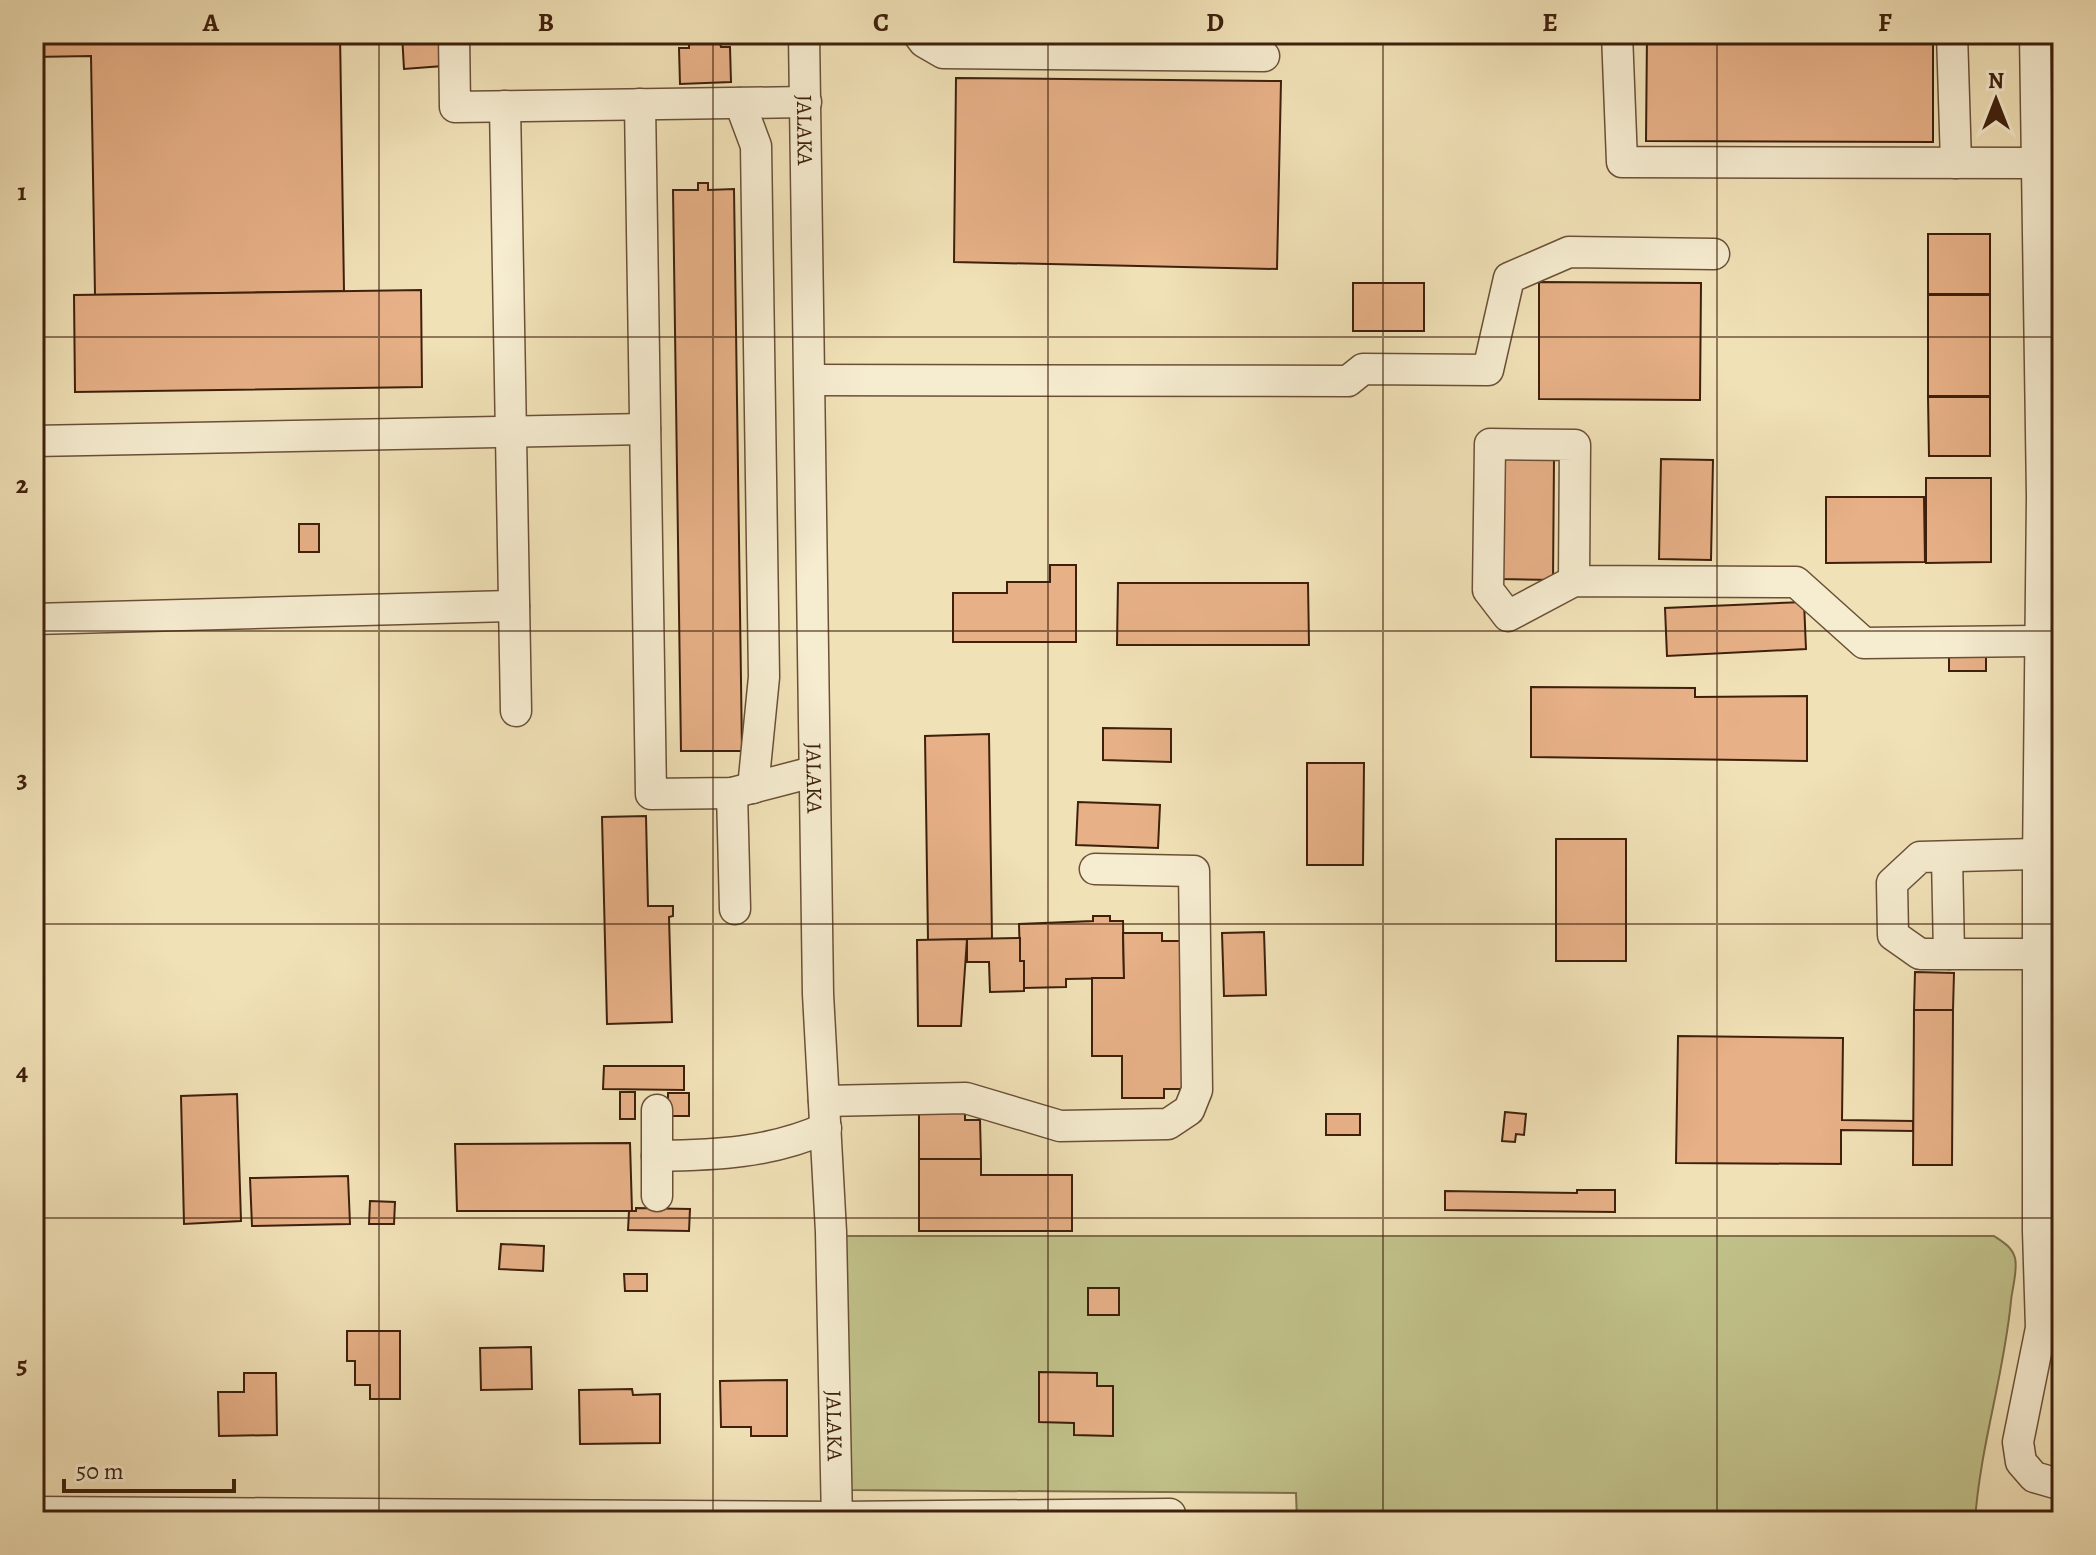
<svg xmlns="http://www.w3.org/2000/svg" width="2096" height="1555" font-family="Alegreya,serif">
	<rect width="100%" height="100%" fill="#f1e1b7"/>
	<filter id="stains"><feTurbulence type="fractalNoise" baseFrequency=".0025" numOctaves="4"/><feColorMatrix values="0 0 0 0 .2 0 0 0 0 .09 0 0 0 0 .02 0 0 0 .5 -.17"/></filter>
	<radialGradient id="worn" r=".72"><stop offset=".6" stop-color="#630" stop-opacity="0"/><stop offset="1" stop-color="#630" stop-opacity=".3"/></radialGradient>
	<path fill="#c1c18a" stroke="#80704b" stroke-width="2" d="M845 1236H1994C2003 1242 2012 1247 2015 1258 2018 1270 2012 1289 2011 1301 2004 1375 1980 1447 1975 1521H1297L1296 1493 851 1490Z"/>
	<g fill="#e7b087" stroke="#3e200c" stroke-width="2">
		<polygon points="34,34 340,34 344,291 95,295 91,56 34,57"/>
		<polygon points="402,34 444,34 443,66 404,69"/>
		<polygon points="1647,34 1933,34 1933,142 1646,141"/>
		<polygon points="689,43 720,43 721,47 730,47 731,82 680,84 679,48 689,48"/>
		<polygon points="956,78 1281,81 1277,269 954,262"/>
		<polygon points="698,183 708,183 708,190 734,189 742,751 681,751 673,190 698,190"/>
		<rect x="1928" y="234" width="62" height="60"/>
		<polygon points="1539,282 1701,283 1700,400 1539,399"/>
		<rect x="1353" y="283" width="71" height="48"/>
		<polygon points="421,290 422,387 75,392 74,295"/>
		<rect x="1928" y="295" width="62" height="101"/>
		<polygon points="1928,397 1990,397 1990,456 1929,456"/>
		<polygon points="1503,458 1554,459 1553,580 1501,579"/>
		<polygon points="1661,459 1713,460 1711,560 1659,559"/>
		<polygon points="1926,478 1991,478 1991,562 1926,563"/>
		<polygon points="1826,497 1924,497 1925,562 1826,563"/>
		<rect x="299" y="524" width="20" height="28"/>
		<polygon points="1050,565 1076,565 1076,642 953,642 953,593 1007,593 1007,582 1050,582"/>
		<polygon points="1118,583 1308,583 1309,645 1117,645"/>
		<polygon points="1804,602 1806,649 1667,656 1665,608"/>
		<rect x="1949" y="651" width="37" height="20"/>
		<polygon points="1531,687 1695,688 1695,697 1807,696 1807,761 1531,757"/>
		<polygon points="1103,728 1171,729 1171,762 1103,760"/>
		<polygon points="989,734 992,939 928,940 925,736"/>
		<polygon points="1307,763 1364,763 1363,865 1307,865"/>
		<polygon points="1078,802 1160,805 1158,848 1076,845"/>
		<polygon points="646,816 648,906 673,906 673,916 669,917 672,1022 607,1024 602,817"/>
		<rect x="1556" y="839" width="70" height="122"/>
		<polygon points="1093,916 1110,916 1110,921 1123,921 1124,978 1066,979 1066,987 1024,988 1024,961 1020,961 1019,924 1093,921"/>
		<polygon points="1264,932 1266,995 1224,996 1222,933"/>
		<polygon points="1123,933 1162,933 1162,941 1185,941 1187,1089 1164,1089 1164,1098 1122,1098 1122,1056 1092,1056 1092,978 1124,978"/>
		<polygon points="1020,938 1020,961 1024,961 1024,991 990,992 989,962 967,962 967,939"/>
		<polygon points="967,939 961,1026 918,1026 917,940"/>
		<polygon points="1915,972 1954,973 1953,1010 1914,1010"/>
		<polygon points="1914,1010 1953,1010 1952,1165 1913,1165"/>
		<polygon points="1678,1036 1843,1038 1842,1120 1913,1121 1913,1131 1841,1130 1841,1164 1676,1163"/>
		<polygon points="604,1066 684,1066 684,1090 603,1089"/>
		<rect x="620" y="1092" width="15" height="27"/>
		<rect x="668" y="1093" width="21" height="23"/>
		<polygon points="237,1094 241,1221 184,1224 181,1096"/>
		<polygon points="919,1109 965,1109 965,1120 980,1120 981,1159 919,1159"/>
		<polygon points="1505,1112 1526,1114 1524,1135 1516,1134 1515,1142 1502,1141"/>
		<rect x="1326" y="1114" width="34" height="21"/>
		<polygon points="630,1143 632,1211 457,1211 455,1144"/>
		<polygon points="919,1159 981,1159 981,1175 1072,1175 1072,1231 919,1231"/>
		<polygon points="348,1176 350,1224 252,1226 250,1178"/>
		<polygon points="1577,1190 1615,1190 1615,1212 1445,1210 1445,1191 1577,1193"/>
		<polygon points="370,1201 395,1202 394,1224 369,1224"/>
		<polygon points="636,1208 690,1209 689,1231 628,1230 629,1211 636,1211"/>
		<polygon points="501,1244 544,1246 543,1271 499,1269"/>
		<polygon points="624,1274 647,1274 647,1291 625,1291"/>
		<rect x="1088" y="1288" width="31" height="27"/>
		<polygon points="347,1331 400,1331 400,1399 370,1399 370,1385 355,1385 355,1361 347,1361"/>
		<polygon points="531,1347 532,1389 481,1390 480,1348"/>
		<polygon points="1039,1372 1097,1373 1097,1386 1113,1386 1113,1436 1074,1435 1074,1423 1039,1422"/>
		<polygon points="244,1373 276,1373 277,1435 219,1436 218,1392 244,1392"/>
		<polygon points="787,1380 787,1436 751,1436 751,1427 721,1427 720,1381"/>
		<polygon points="632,1389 633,1395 660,1394 660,1443 580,1444 579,1390"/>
	</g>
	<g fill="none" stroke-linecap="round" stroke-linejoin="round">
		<g stroke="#6b5037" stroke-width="33">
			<g id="minor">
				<polyline points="454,34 455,107 806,102"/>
				<path id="s1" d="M804 34 818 994 831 1232 837 1521"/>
				<polyline points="918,34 924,42 943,53 1264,56"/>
				<polyline points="1617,34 1622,162 2037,163"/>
				<polyline points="1952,34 1956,163"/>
				<polyline points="2035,34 2042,497 2038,864 2038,1231 2041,1328 2018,1442 2021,1462 2034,1477 2062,1485"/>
				<polyline points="740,103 756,146 764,677 753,788"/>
				<polyline points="640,104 651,794 732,793 813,772"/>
				<polyline points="505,106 516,711"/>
				<polyline points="810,380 1348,381 1363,369 1488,370 1509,278 1569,252 1714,254"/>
				<polyline points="34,441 645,429"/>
				<polyline points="1574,581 1508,616 1488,590 1490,444 1575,445 1574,581 1796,582 1864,643 2041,641"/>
				<polyline points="34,619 514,606"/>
				<polyline points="732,793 735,909"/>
				<polyline points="1947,857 1949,954"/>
				<polyline points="2038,954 1920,954 1893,935 1892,883 1920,857 2038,854"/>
				<polyline points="824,1101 966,1098 1060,1126 1168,1124 1189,1110 1197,1090 1194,871 1095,869"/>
				<path d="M657 1110V1156C716 1155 771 1153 826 1128"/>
				<polyline points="657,1156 657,1196"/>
				<polyline points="34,1512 837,1517 1170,1514 1170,1521"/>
			</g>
		</g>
		<use href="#minor" stroke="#f6ecd0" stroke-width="30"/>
	</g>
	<path fill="none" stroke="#3e200c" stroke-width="2" stroke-opacity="0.55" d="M379 34V1521M713 34V1521M1048 34V1521M1383 34V1521M1717 34V1521M34 337H2062M34 631H2062M34 924H2062M34 1218H2062"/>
	<g text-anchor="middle" stroke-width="7" stroke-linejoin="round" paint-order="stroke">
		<g font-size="22" fill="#3e200c" stroke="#f6ecd0">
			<text dy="8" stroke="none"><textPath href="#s1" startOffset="96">JALAKA</textPath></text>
			<text dy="8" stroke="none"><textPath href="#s1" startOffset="744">JALAKA</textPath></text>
			<text dy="8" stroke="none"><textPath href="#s1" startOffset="1392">JALAKA</textPath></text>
		</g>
	</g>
	<rect width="2096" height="1555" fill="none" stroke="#f1e1b7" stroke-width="88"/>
	<g transform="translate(1996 100)" stroke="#f6ecd0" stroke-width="6" paint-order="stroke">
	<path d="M0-6L14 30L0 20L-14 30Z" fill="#3e200c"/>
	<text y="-12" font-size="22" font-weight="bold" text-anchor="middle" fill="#3e200c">N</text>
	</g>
	<path d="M64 1479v12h170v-12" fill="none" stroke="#3e200c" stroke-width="4"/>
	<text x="76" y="1479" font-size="24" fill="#3e200c" stroke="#f6ecd0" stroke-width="6" paint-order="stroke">50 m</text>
	<rect x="44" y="44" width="2008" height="1467" fill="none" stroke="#3e200c" stroke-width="3"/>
	<g font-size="26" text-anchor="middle" font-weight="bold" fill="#3e200c">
		<text x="211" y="31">A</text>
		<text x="546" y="31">B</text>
		<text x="881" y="31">C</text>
		<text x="1215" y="31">D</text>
		<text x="1550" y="31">E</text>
		<text x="1885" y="31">F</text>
		<text x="22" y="200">1</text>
		<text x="22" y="493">2</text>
		<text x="22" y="787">3</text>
		<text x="22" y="1080">4</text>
		<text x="22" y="1373">5</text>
	</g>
	<rect width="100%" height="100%" filter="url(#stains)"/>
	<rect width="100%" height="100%" fill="url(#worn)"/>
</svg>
